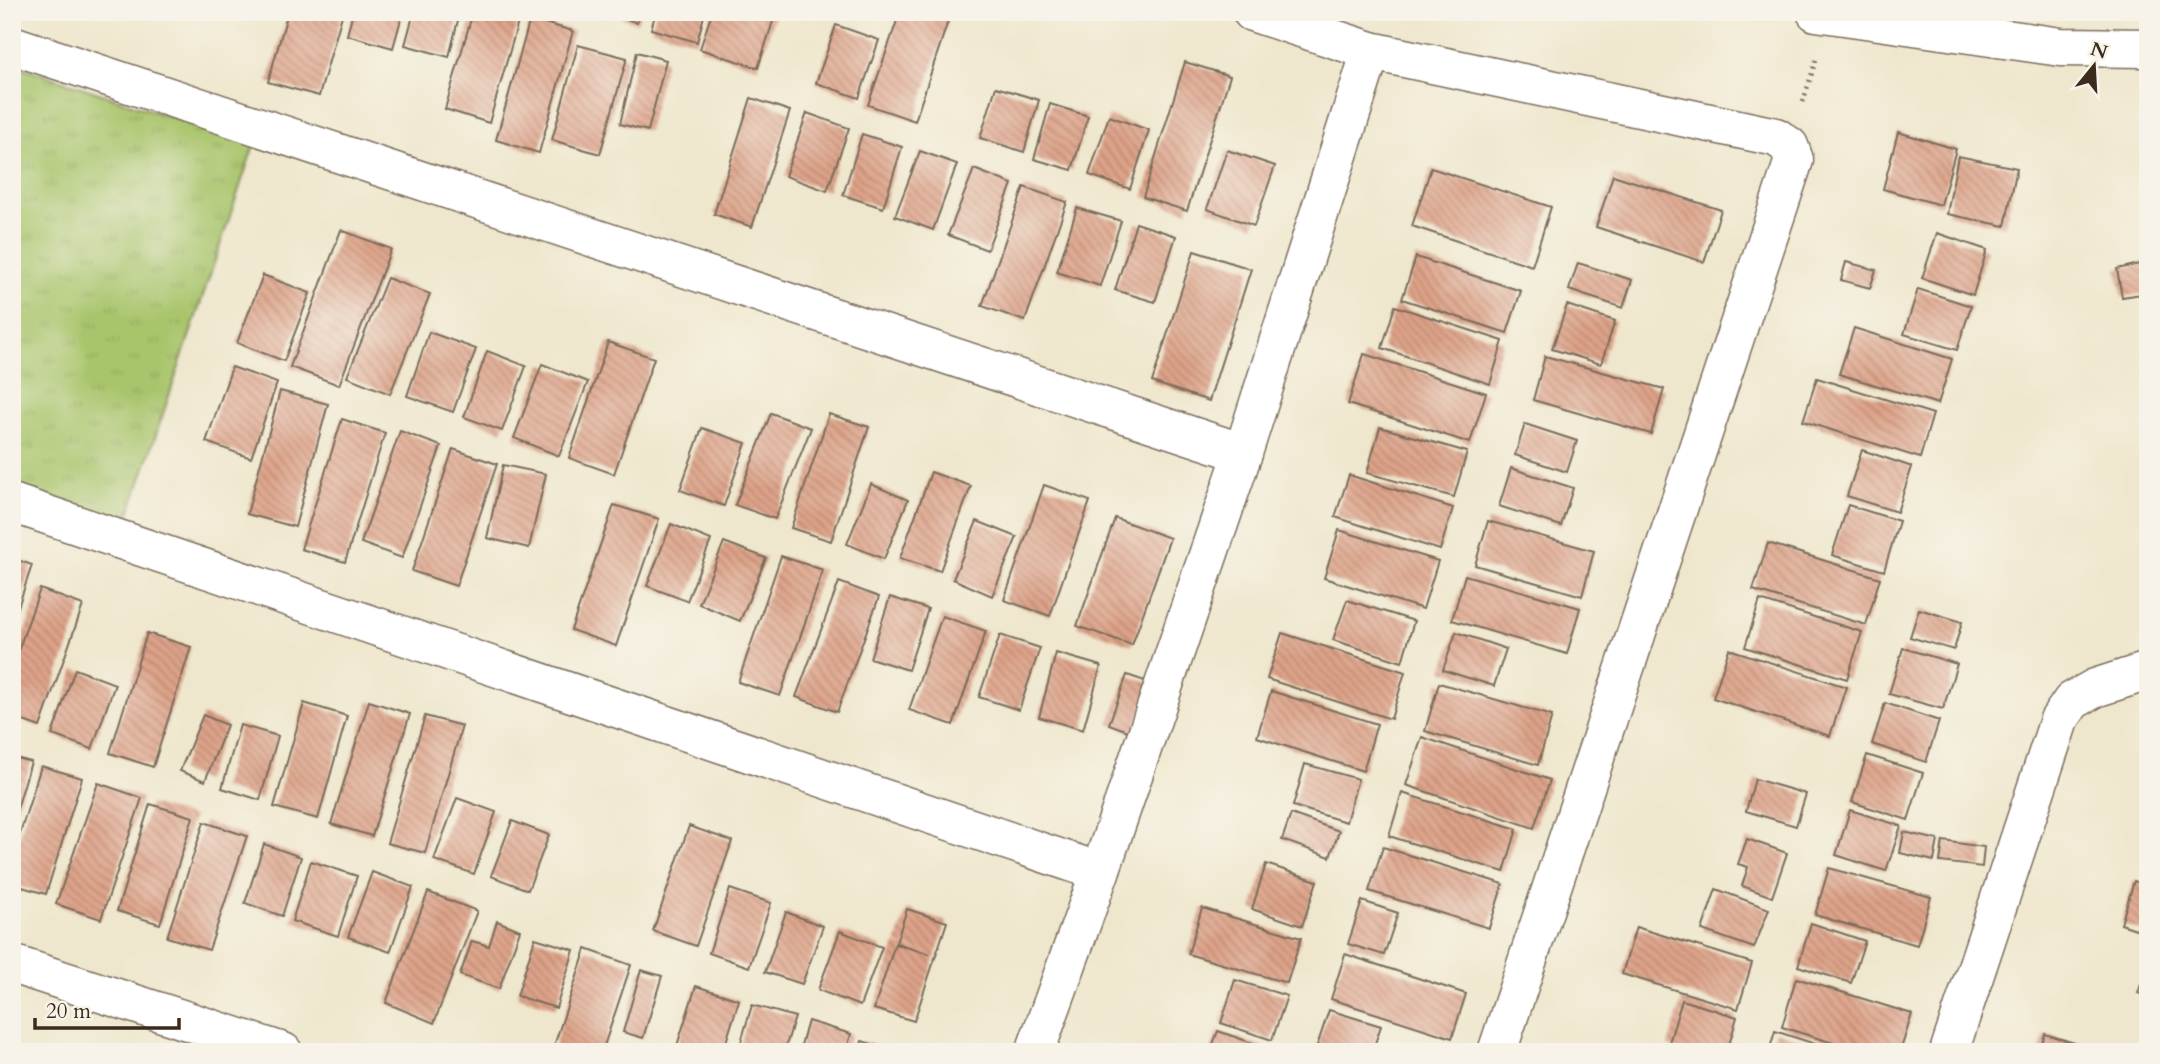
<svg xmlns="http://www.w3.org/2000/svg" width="2160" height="1064" font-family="Cardo,serif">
	<defs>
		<pattern id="grass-tufts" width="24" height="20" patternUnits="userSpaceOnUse" patternTransform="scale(1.75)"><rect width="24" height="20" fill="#a9c56c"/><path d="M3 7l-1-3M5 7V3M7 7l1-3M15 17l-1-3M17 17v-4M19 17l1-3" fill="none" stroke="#92a95d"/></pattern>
		<pattern id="building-back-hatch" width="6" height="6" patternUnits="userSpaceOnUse" patternTransform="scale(1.75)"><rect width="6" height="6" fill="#dea389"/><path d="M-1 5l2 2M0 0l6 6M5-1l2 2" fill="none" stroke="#b5856f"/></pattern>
	</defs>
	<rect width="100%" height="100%" fill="#f7f3e8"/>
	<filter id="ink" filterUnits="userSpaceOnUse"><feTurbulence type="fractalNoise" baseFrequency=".0143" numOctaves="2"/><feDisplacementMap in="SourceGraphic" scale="14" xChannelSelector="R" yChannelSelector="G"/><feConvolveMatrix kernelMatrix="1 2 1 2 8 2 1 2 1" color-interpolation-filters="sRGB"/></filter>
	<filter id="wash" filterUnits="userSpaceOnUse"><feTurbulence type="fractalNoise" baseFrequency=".00686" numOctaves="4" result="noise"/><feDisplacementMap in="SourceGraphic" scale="28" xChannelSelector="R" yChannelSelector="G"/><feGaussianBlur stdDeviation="1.57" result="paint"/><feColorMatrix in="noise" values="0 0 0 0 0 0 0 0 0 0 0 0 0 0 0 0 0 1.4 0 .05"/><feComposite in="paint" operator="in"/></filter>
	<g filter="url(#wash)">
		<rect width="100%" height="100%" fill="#efe7cd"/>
		<polygon fill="url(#grass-tufts)" stroke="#727845" stroke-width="2" points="12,64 254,145 126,523 12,488"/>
		<g id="blocks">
			<g fill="url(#building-back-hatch)">
				<polygon points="288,12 343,12 319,96 268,82"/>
				<polygon points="353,12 403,12 393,48 347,35"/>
				<polygon points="414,12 460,12 449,57 405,45"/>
				<polygon points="473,12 521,12 489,123 445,109"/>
				<polygon points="608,12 641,12 637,23"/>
				<polygon points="656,12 705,12 697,42 651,29"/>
				<polygon points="712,12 776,12 758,68 700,49"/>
				<polygon points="900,12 924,12 948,21 915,121 868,105"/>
				<polygon points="530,19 573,31 539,153 496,140"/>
				<polygon points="836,25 879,40 859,98 816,83"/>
				<polygon points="578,45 627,58 600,154 552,140"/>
				<polygon points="637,52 666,60 648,131 620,124"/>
				<polygon points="1185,62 1230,76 1187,211 1143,197"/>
				<polygon points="996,87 1039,100 1024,152 980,138"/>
				<polygon points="751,98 790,111 752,227 714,214"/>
				<polygon points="1050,104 1088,116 1072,170 1034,159"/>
				<polygon points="807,113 849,128 827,191 785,176"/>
				<polygon points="1109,116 1149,130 1130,189 1089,175"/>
				<polygon points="1898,132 1956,149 1941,205 1883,189"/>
				<polygon points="862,134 902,147 883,208 843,195"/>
				<polygon points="1227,150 1275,166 1254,226 1207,209"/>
				<polygon points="920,151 957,164 933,230 895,216"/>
				<polygon points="1958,156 2017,168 2005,226 1947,214"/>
				<polygon points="1431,168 1551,207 1532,266 1412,226"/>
				<polygon points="974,169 1012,184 987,250 948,235"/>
				<polygon points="1613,175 1721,210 1704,262 1596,227"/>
				<polygon points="1024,187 1067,202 1025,321 982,306"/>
				<polygon points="1077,208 1121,221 1100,286 1057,272"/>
				<polygon points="1136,223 1176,236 1155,302 1115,290"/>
				<polygon points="341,230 391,249 339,385 290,367"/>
				<polygon points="1937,233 1987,250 1973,295 1922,278"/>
				<polygon points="1194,251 1251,269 1209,401 1152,382"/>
				<polygon points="1416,257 1521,291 1507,333 1402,299"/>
				<polygon points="1846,262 1876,270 1870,288 1841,280"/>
				<polygon points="1578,263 1632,280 1623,308 1569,290"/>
				<polygon points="2144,263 2148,281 2148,293 2122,297 2117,269"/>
				<polygon points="263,275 310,293 284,361 237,343"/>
				<polygon points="387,278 430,294 390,394 347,377"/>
				<polygon points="1918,289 1971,306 1957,350 1904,334"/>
				<polygon points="1567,305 1615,321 1601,364 1552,349"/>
				<polygon points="1395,306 1503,341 1490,384 1382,348"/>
				<polygon points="1854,328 1952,359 1938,404 1839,374"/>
				<polygon points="429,332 476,349 453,412 407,396"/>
				<polygon points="608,342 654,358 614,474 569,458"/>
				<polygon points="487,351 526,366 502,431 464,417"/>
				<polygon points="1364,354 1486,393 1470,443 1348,404"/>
				<polygon points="1545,356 1664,389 1651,434 1533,400"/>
				<polygon points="542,364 588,382 559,456 514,438"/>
				<polygon points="232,367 277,383 251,458 206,442"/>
				<polygon points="1817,378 1933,414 1920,458 1803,421"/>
				<polygon points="280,391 328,404 295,527 247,514"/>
				<polygon points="771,413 811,428 775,519 735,505"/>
				<polygon points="829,414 869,427 831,541 791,528"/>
				<polygon points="342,419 385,433 345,562 301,549"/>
				<polygon points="1525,424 1577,441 1567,472 1515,455"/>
				<polygon points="1380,427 1467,452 1454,497 1367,473"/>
				<polygon points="702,428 746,443 724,506 680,490"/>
				<polygon points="400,431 441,446 402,558 361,543"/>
				<polygon points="453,449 497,464 456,586 412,571"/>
				<polygon points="1862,450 1912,467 1897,512 1847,496"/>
				<polygon points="503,465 546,474 529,548 487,538"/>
				<polygon points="1511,468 1573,488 1561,526 1499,506"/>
				<polygon points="931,472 971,486 940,571 900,558"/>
				<polygon points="1349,475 1453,508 1440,550 1335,517"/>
				<polygon points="871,484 908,500 884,559 847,544"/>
				<polygon points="1044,485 1090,501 1050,616 1004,600"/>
				<polygon points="614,505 659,519 616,646 571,630"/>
				<polygon points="1848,505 1899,521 1884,571 1832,555"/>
				<polygon points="1115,518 1170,538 1132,645 1077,626"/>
				<polygon points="977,521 1017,537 992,596 953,579"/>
				<polygon points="1488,521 1594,551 1582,596 1475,565"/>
				<polygon points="671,524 711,540 687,601 647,586"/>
				<polygon points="1339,530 1438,561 1423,609 1324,578"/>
				<polygon points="724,542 766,558 740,621 699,604"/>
				<polygon points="1768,543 1880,578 1866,625 1753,590"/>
				<polygon points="781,556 823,570 780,696 738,682"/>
				<polygon points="12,558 32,565 13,622 12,622"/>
				<polygon points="1465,575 1580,608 1567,654 1452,620"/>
				<polygon points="839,582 879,597 837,712 796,697"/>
				<polygon points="40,589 83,605 40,727 12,717 12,668"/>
				<polygon points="890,597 928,609 908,670 870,658"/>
				<polygon points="1347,600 1414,621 1402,662 1333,640"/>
				<polygon points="1760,600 1862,632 1847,679 1745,647"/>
				<polygon points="1919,609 1962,622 1954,650 1910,637"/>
				<polygon points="942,616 986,631 953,725 909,710"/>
				<polygon points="1456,632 1506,649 1494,686 1443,670"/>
				<polygon points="147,633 191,647 153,767 110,753"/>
				<polygon points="1282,633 1405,672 1391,719 1267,679"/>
				<polygon points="1000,635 1040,648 1019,710 979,697"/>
				<polygon points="1903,648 1957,664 1943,709 1889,694"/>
				<polygon points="1729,649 1846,687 1830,736 1713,698"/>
				<polygon points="1056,653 1101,666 1083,730 1039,717"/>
				<polygon points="75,669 115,684 92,749 52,735"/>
				<polygon points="1127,675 1151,683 1133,733 1109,724"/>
				<polygon points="1439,683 1552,716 1538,765 1425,731"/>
				<polygon points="1271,691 1377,724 1363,771 1257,737"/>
				<polygon points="369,701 410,714 372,836 331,824"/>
				<polygon points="304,703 347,716 318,819 274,807"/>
				<polygon points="1885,703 1939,721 1926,762 1872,744"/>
				<polygon points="203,715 227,725 205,781 180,771"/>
				<polygon points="425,716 462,726 425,853 387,843"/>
				<polygon points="240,725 278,736 260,800 222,788"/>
				<polygon points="1422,737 1550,780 1534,828 1406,785"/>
				<polygon points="1867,755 1923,773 1908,820 1852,802"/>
				<polygon points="12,757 31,762 13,822 12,822"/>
				<polygon points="1305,764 1358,779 1346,822 1293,806"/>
				<polygon points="41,766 82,778 46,894 12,884 12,859"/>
				<polygon points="1755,779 1806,794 1796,826 1746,811"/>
				<polygon points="98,783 142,798 101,919 56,904"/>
				<polygon points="1402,793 1517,829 1504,872 1389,836"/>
				<polygon points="457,798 496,812 474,874 434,860"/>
				<polygon points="150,804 193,817 160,924 117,911"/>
				<polygon points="1850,810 1901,826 1886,871 1836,855"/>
				<polygon points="1291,814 1339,831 1330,857 1282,840"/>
				<polygon points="512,821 549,835 528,890 491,876"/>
				<polygon points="204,822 247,836 209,950 167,937"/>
				<polygon points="689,826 732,841 696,946 653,931"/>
				<polygon points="1904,832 1938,840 1934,861 1900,853"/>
				<polygon points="1747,839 1787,853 1772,897 1742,886 1748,867 1738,864"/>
				<polygon points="1943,841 1984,847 1982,867 1940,862"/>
				<polygon points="264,844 301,857 282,916 245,903"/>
				<polygon points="1383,847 1503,884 1489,928 1369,891"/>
				<polygon points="311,861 357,876 338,936 292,921"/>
				<polygon points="1266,864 1317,881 1302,926 1252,909"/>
				<polygon points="1829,868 1931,897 1917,945 1815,915"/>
				<polygon points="372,872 413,887 390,952 348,937"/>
				<polygon points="2134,881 2148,886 2148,933 2121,924"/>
				<polygon points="730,889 771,903 749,967 709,953"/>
				<polygon points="1716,889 1769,909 1754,948 1702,930"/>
				<polygon points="428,892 477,911 434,1023 386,1003"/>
				<polygon points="1362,901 1398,913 1384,955 1348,944"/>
				<polygon points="1202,908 1301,938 1287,983 1188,954"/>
				<polygon points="907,909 947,922 914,1021 874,1009 895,944 930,954 896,943"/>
				<polygon points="786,912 823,926 802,984 765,972"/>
				<polygon points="497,921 520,930 499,989 460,975 472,941 489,946"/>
				<polygon points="1811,923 1865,941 1851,983 1798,966"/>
				<polygon points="1636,927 1752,963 1738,1009 1622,974"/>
				<polygon points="840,931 882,947 860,1006 818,990"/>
				<polygon points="535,938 574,950 556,1008 517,996"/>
				<polygon points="586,949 631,965 602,1052 560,1052 553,1049"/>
				<polygon points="1345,954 1466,994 1452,1038 1331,999"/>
				<polygon points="2147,967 2148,967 2148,996 2138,993"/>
				<polygon points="641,970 662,976 643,1038 623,1032"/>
				<polygon points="1796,978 1912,1014 1900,1052 1862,1052 1782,1027"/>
				<polygon points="1235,980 1287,996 1272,1040 1221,1023"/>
				<polygon points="696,986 739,1000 723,1052 675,1052"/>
				<polygon points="1682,1000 1737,1017 1727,1052 1686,1052 1668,1046"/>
				<polygon points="752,1005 795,1017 784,1052 738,1052"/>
				<polygon points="1329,1010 1381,1026 1372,1052 1315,1052"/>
				<polygon points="808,1021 851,1034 846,1052 799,1052"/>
				<polygon points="1218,1031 1267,1048 1265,1052 1210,1052"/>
				<polygon points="1775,1031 1837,1051 1837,1052 1769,1052"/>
				<polygon points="2045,1034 2101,1051 2101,1052 2039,1052"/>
				<polygon points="862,1041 894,1051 894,1052 859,1052"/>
			</g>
		</g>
	</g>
	<g filter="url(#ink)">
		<use href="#blocks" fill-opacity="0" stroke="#7a6c5b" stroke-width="2"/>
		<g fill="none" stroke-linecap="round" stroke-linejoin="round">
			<g stroke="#7a6c5b" stroke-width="41">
				<g id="minor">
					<polyline points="1252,12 1371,51 1776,137 1789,146 1794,160 1497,1052"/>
					<polyline points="1816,12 2061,47 2148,48"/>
					<polyline points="12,45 1243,453"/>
					<polyline points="12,503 1100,872"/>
					<polyline points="12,964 283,1052"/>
					<polyline points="1035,1052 1100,872 1243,453 1371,51"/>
					<polyline points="1949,1052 2059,720 2072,701 2095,688 2148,671"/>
				</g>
			</g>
			<polyline stroke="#7a6c5b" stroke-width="4.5" stroke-dasharray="2 5" stroke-linecap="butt" points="1803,102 1817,57"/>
			<use href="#minor" stroke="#fff" stroke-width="38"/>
		</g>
	</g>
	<rect width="2160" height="1064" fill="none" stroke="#f7f3e8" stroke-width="42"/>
	<g transform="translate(2094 66) rotate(18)" stroke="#f7f3e8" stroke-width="5" paint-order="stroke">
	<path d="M0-5L12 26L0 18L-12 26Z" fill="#3b2a1e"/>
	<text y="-10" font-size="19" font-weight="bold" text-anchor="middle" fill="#3b2a1e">N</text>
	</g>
	<path d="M35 1018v10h144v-10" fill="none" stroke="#3b2a1e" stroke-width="3.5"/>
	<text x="46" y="1018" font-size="21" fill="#3b2a1e" stroke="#f7f3e8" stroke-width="5" paint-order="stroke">20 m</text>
</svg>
